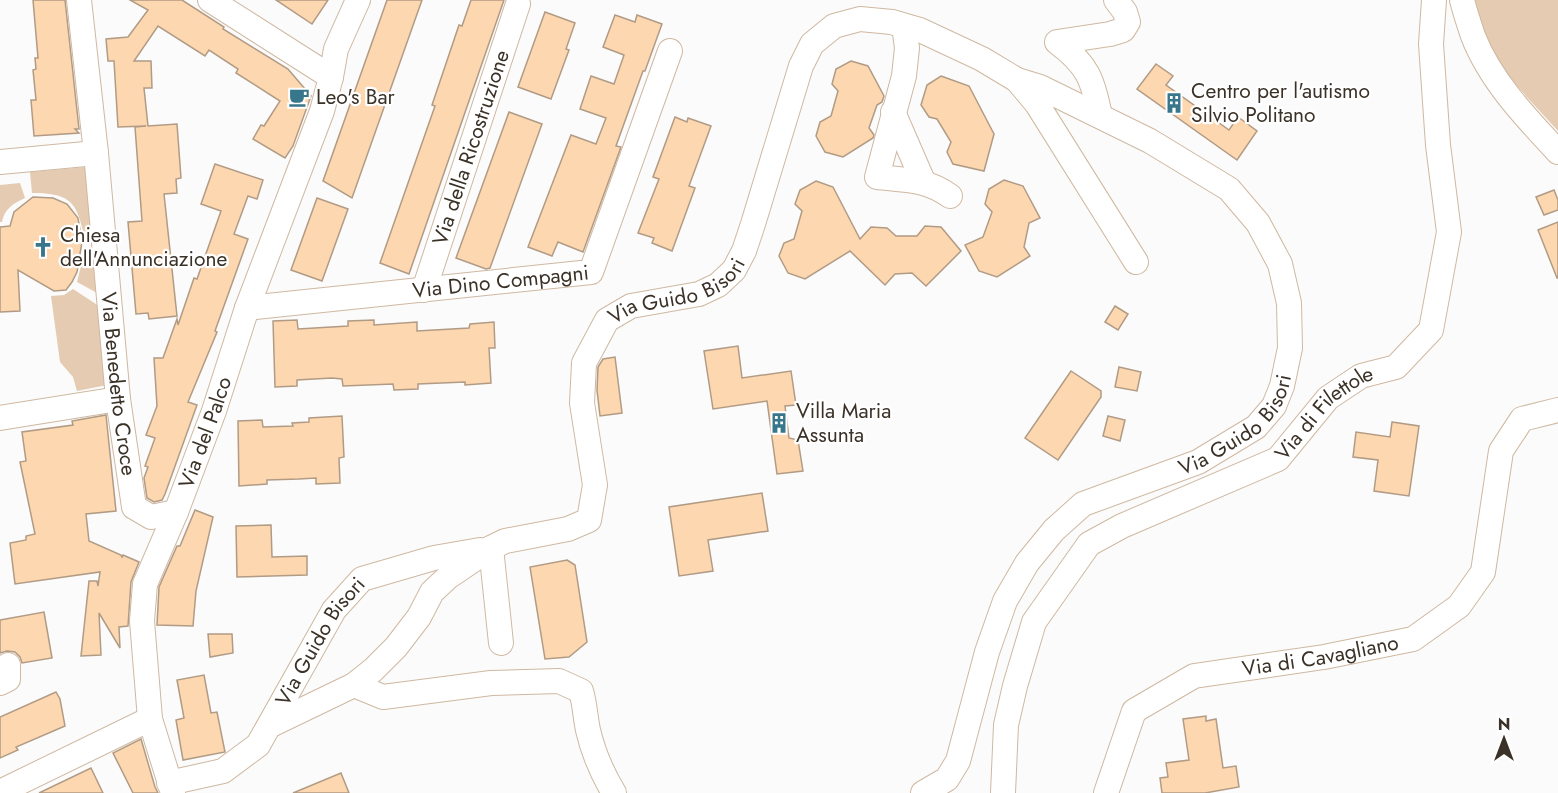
<svg xmlns="http://www.w3.org/2000/svg" width="1558" height="793" font-family="Jost,sans-serif">
	<rect width="100%" height="100%" fill="#fbfbfb"/>
	<g fill="#e4cbb1">
		<polygon points="1465,0 1558,0 1558,131 1492,59"/>
		<path d="M87 167 93 243H86C77 206 76 193 32 193L30 172Z"/>
		<path d="M20 183 25 198C14 203 4 209 2 222H0V185Z"/>
		<polygon points="96,253 99,294 77,282 84,254"/>
		<polygon points="73,289 102,308 107,385 77,391 73,377 60,362 51,296 64,295"/>
	</g>
	<g fill="#fdd7b0" stroke="#b19b84" stroke-width="1.5">
		<polygon points="33,0 65,0 79,129 75,129 79,133 34,136 31,100 36,100 33,70 36,69 35,58 38,58"/>
		<polygon points="130,0 182,0 224,27 223,29 288,69 311,96 293,146 285,158 253,139 261,125 264,126 280,101 236,73 238,69 209,50 205,56 158,26 134,61 151,61 152,88 144,88 148,126 177,124 181,178 176,179 177,193 164,194 177,316 149,319 148,313 136,314 128,222 142,221 135,127 146,126 118,127 114,61 108,61 106,39 128,37 148,10"/>
		<polygon points="276,0 328,0 312,24"/>
		<polygon points="387,0 422,0 352,198 323,181"/>
		<polygon points="471,0 504,0 409,274 380,263 435,106 432,105 459,25 462,26"/>
		<polygon points="545,12 575,23 566,49 569,50 551,99 518,87"/>
		<polygon points="615,15 635,22 637,15 662,24 645,71 643,71 616,146 621,147 583,252 558,242 552,256 528,247 571,135 596,144 606,118 580,109 591,76 614,84 624,55 603,47"/>
		<polygon points="851,61 868,66 884,96 882,102 877,105 869,128 874,135 873,138 843,157 825,152 816,136 820,122 831,116 838,91 832,84 836,69"/>
		<polygon points="1156,64 1173,76 1166,85 1229,130 1238,117 1257,131 1237,160 1137,89"/>
		<polygon points="941,76 969,86 994,134 984,171 953,164 947,152 951,142 937,119 929,117 921,105 927,85"/>
		<polygon points="509,112 542,124 490,268 486,269 456,258"/>
		<polygon points="675,117 687,122 688,118 711,126 689,186 695,188 672,251 652,243 654,238 638,233 659,179 653,177"/>
		<polygon points="215,164 263,180 257,199 248,196 234,234 248,239 215,331 217,332 188,402 197,405 165,494 162,500 154,502 147,498 144,478 148,467 145,466 155,438 146,435 157,406 154,358 163,358 177,319 178,325 194,278 197,279 221,211 201,204"/>
		<polygon points="1004,180 1023,186 1040,218 1029,223 1024,247 1030,256 997,277 979,271 965,245 983,237 992,212 985,204 989,189"/>
		<polygon points="816,181 833,187 860,239 871,227 887,228 896,236 917,236 925,226 941,227 961,251 926,286 912,273 895,274 885,285 850,251 805,279 788,273 779,256 784,243 794,239 802,211 795,204 800,190"/>
		<polygon points="1554,190 1558,200 1558,210 1544,215 1536,197"/>
		<polygon points="33,197 53,198 67,204 78,218 82,242 77,272 72,282 66,290 54,291 18,270 20,311 0,312 0,227 10,226 14,212"/>
		<polygon points="317,198 348,209 322,281 291,270"/>
		<polygon points="1558,222 1558,278 1557,278 1538,230"/>
		<polygon points="1115,306 1128,314 1118,330 1105,322"/>
		<polygon points="297,320 298,329 348,326 348,321 374,320 374,325 417,322 417,331 469,328 470,324 494,322 495,348 489,348 491,383 465,385 465,382 418,384 418,389 394,390 393,384 343,386 342,379 332,378 297,380 297,386 275,387 273,321"/>
		<polygon points="738,346 742,378 791,371 796,405 785,406 789,438 798,440 803,471 777,474 767,401 713,409 704,351"/>
		<polygon points="615,357 622,413 600,416 597,390 598,367 603,359"/>
		<polygon points="1119,367 1141,372 1137,391 1115,387"/>
		<polygon points="1071,371 1101,391 1101,397 1058,460 1025,438"/>
		<polygon points="106,415 116,511 86,514 89,541 121,555 122,557 123,555 139,562 131,582 128,626 119,627 120,648 99,613 101,655 81,656 89,581 97,581 98,586 100,572 15,584 10,543 26,540 26,536 35,534 20,462 26,461 22,432 73,425 72,421"/>
		<polygon points="342,416 344,457 339,458 340,483 316,484 316,478 299,479 267,480 267,484 239,486 238,421 262,420 263,427 293,426 292,423 309,422 309,418"/>
		<polygon points="1108,416 1125,420 1120,441 1103,436"/>
		<polygon points="1392,422 1419,426 1409,496 1374,491 1378,460 1353,457 1356,432 1390,437"/>
		<polygon points="762,493 768,531 708,540 713,571 679,576 669,507"/>
		<polygon points="195,510 213,517 196,591 193,626 157,625 159,587 177,546 180,546"/>
		<polygon points="271,525 272,557 307,556 307,575 237,577 236,526"/>
		<polygon points="567,560 575,565 587,642 569,657 545,659 530,567"/>
		<polygon points="44,612 52,658 22,663 20,657 15,652 7,651 0,653 0,620"/>
		<polygon points="208,634 232,634 233,653 210,657"/>
		<polygon points="204,675 211,713 217,712 225,752 183,760 176,720 184,718 177,680"/>
		<polygon points="56,692 60,699 65,726 16,747 18,750 0,758 0,717"/>
		<polygon points="1206,716 1206,721 1216,719 1223,768 1236,766 1239,787 1205,793 1162,793 1160,778 1168,777 1166,763 1189,760 1183,719"/>
		<polygon points="141,739 155,787 158,793 133,793 113,753"/>
		<polygon points="91,768 103,793 39,793"/>
		<polygon points="341,773 349,793 293,793"/>
	</g>
	<g fill="none" stroke-linecap="round" stroke-linejoin="round">
		<g stroke="#cfb8a1" stroke-width="26">
			<g id="minor">
				<path id="s1" d="M79 0 96 153 118 399 134 507 151 517 176 512"/>
				<path d="M1462 0C1465 12 1469 24 1473 36 1490 80 1526 118 1558 152"/>
				<path d="M892 22 904 26 907 48 904 76 877 177C906 180 926 179 950 196"/>
				<polyline points="331,77 336,49 358,0"/>
				<polyline points="893,112 923,181"/>
				<path d="M1100 116C1093 80 1088 65 1057 42L1110 34 1123 30 1128 22 1125 12 1116 0"/>
				<polyline points="0,162 96,153"/>
				<path id="s2" d="M424 290 518 4"/>
				<path id="s3" d="M247 308 591 272 670 51"/>
				<polyline points="0,418 118,399"/>
				<polyline points="491,548 501,643"/>
				<polyline points="0,683 8,679 8,665"/>
				<path d="M354 685 383 697 491 683 559 681 581 691C585 704 585 716 588 730 593 752 602 773 614 793"/>
				<path id="s4" d="M271 725 354 685 373 670 396 647 419 617 432 592 448 577 491 548 505 541 568 529 589 520 595 485 582 403 584 363 607 320 631 306 699 294 718 285 734 270 744 251 753 224 801 66 812 44 834 26 860 19 892 22 920 30 982 59 1017 80"/>
				<path id="s5" d="M169 783 223 771 258 745 334 610 362 579 434 558 480 550"/>
				<polyline points="0,792 150,719"/>
				<path id="s6" d="M173 793 150 719 142 621 145 584 176 512 214 411 247 308 322 111 331 77 210 0"/>
				<path id="s7" d="M923 793 947 779 958 761 987 652 1005 601 1027 563 1054 530 1083 504 1198 462 1256 427 1274 406 1282 386 1290 348 1289 303 1280 264 1258 223 1229 189 1150 141 1040 87 1017 80 1037 104 1136 262"/>
				<path id="s8" d="M1003 793 1006 725 1015 686 1034 622 1089 544 1122 526 1278 459 1328 398 1361 376 1396 367 1431 330 1449 232 1438 145 1431 44 1434 0"/>
				<path id="s9" d="M1106 793 1134 711 1194 676 1324 657 1413 639 1459 606 1483 572 1501 451 1522 419 1558 410"/>
			</g>
		</g>
		<use href="#minor" stroke="#fff" stroke-width="24"/>
	</g>
	<defs>
		<g id="cafe-bare" transform="scale(1.62)"><path d="M-5.5-4.5H6V0H3Q3 3.5 0 3.5H-2.5Q-5.5 3.5-5.5 0ZM3-3.2v2h1.7v-2ZM-6 4.5H4V6H-6Z" fill="#38768b" stroke="#fff" stroke-width="2.5" paint-order="stroke"/></g>
		<g id="building-bare" transform="scale(1.62)"><path d="M-4-6H4V6H1V3H-1V6H-4ZM-2.5-4.3h1.7v1.8h-1.7ZM.8-4.3h1.7v1.8H.8ZM-2.5-1h1.7V.8h-1.7ZM.8-1h1.7V.8H.8Z" fill="#38768b" stroke="#fff" stroke-width="2.5" paint-order="stroke"/></g>
		<g id="church-bare" transform="scale(1.62)"><path d="M-1.2-6h2.4v3.5h3.3v2.4h-3.3V6h-2.4V-.1h-3.3v-2.4h3.3Z" fill="#38768b" stroke="#fff" stroke-width="2.5" paint-order="stroke"/></g>
	</defs>
	<g fill-rule="evenodd">
		<use href="#cafe-bare" x="299" y="97"/>
		<use href="#building-bare" x="1174" y="103"/>
		<use href="#church-bare" x="43" y="247"/>
		<use href="#building-bare" x="779" y="423"/>
	</g>
	<g text-anchor="middle" stroke-width="4.5" stroke-linejoin="round" paint-order="stroke">
		<g font-size="21" fill="#3a3127" stroke="#fff" text-anchor="start">
			<text x="1191" y="98">Centro per l'autismo<tspan x="1191" dy="24">Silvio Politano</tspan></text>
			<text x="316" y="104">Leo's Bar</text>
			<text x="60" y="242">Chiesa<tspan x="60" dy="24">dell'Annunciazione</tspan></text>
			<text x="796" y="418">Villa Maria<tspan x="796" dy="24">Assunta</tspan></text>
		</g>
		<g font-size="21" fill="#3a3127" stroke="#fff">
			<text dy="7" stroke="none"><textPath href="#s2" startOffset="150">Via della Ricostruzione</textPath></text>
			<text dy="7" stroke="none"><textPath href="#s3" startOffset="255">Via Dino Compagni</textPath></text>
			<text dy="7" stroke="none"><textPath href="#s4" startOffset="676">Via Guido Bisori</textPath></text>
			<text dy="7" stroke="none"><textPath href="#s1" startOffset="386">Via Benedetto Croce</textPath></text>
			<text dy="7" stroke="none"><textPath href="#s8" startOffset="544">Via di Filettole</textPath></text>
			<text dy="7" stroke="none"><textPath href="#s7" startOffset="518">Via Guido Bisori</textPath></text>
			<text dy="7" stroke="none"><textPath href="#s6" startOffset="376">Via del Palco</textPath></text>
			<text dy="7" stroke="none"><textPath href="#s5" startOffset="220">Via Guido Bisori</textPath></text>
			<text dy="7" stroke="none"><textPath href="#s9" startOffset="284">Via di Cavagliano</textPath></text>
		</g>
	</g>
	<g transform="translate(1504 739)" stroke="#ffffff" stroke-width="4.5" paint-order="stroke">
	<path d="M0-4.5L10 22L0 15L-10 22Z" fill="#3a3127"/>
	<text y="-9" font-size="16" font-weight="bold" text-anchor="middle" fill="#3a3127">N</text>
	</g>
</svg>
